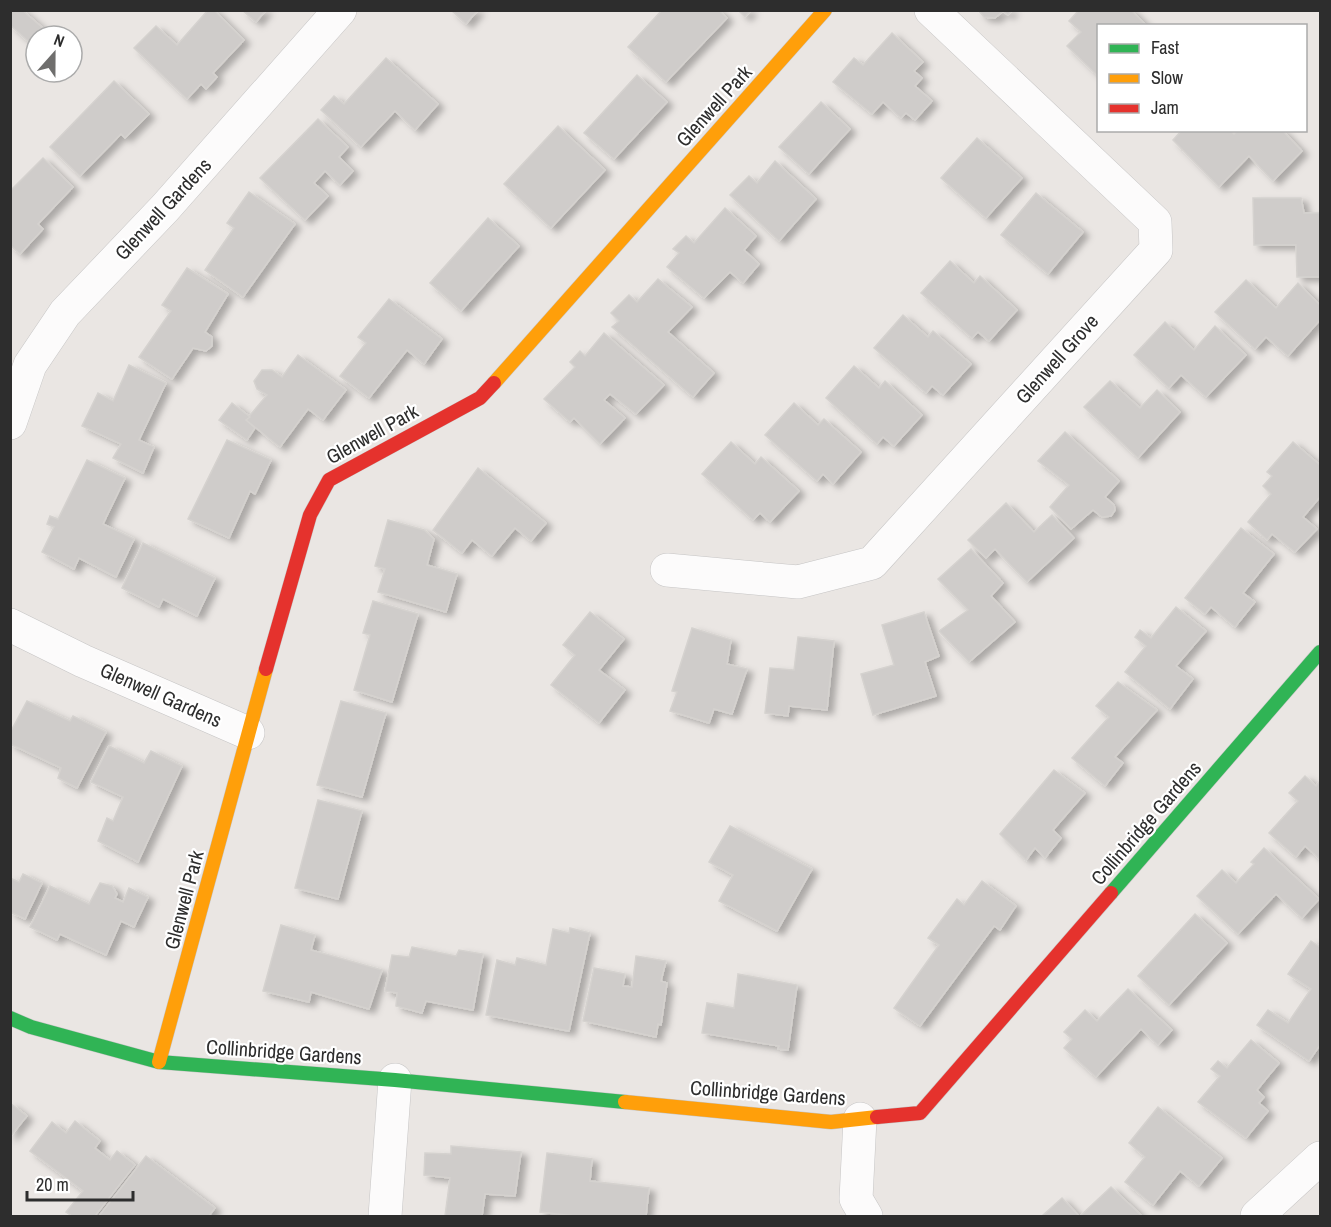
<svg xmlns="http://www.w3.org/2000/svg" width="1331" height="1227" font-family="'Archivo Narrow',sans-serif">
	<defs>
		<filter id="shadow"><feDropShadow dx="6" dy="4" stdDeviation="3" flood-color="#0004"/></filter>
	</defs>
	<rect width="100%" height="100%" fill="#eae6e3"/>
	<g fill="#cfccca" stroke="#d5d2cf" stroke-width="1.5" filter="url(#shadow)">
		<polygon points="10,10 22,10 52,36 36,36 36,48 10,25"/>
		<polygon points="208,10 214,10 244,40 213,73 217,77 206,89 201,84 187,99 134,48 156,26 177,45"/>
		<polygon points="242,10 266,10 256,22"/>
		<polygon points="451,10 478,10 466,24"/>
		<polygon points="662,10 719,10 727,18 666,82 628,47"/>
		<polygon points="738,10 751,10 745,17"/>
		<polygon points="978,10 1012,10 1008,15 1003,11 995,18 984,17"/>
		<polygon points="1079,10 1131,10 1147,26 1098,26 1098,76 1067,46 1081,32 1069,21"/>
		<polygon points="892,33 923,62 914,71 922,78 915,86 932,101 915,120 906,113 901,118 883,102 872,114 833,82 854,58 863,65"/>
		<polygon points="386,58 438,104 415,130 395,111 361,147 321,110 334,96 344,104"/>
		<polygon points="637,75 667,102 614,159 584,133"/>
		<polygon points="114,81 149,114 125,138 121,134 80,176 50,147"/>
		<polygon points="821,102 850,129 809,174 779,147"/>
		<polygon points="318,119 348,147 339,157 353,171 340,185 325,171 314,183 328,196 305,220 260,178"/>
		<polygon points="558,126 605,170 551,228 504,184"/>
		<polygon points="1182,130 1230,130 1234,134 1238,130 1282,130 1302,151 1273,181 1249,156 1219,187 1173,140"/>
		<polygon points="977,138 1022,178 986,218 941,178"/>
		<polygon points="43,158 73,187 38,224 43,229 20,254 10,245 10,191"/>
		<polygon points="775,161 816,199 779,241 730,195 749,176 757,183"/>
		<polygon points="249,192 295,224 243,297 205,270 234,228 227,223"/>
		<polygon points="1036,193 1083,232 1048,274 1001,235"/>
		<polygon points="1253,198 1301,198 1304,213 1320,213 1320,277 1297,277 1296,245 1254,245"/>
		<polygon points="725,208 756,236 744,250 759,264 743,283 730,272 704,298 667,267 679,253 673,249 686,236 694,243"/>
		<polygon points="488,218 519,246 461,311 430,283"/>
		<polygon points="950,261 974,283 980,276 1017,310 989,341 978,332 972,338 921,293"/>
		<polygon points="187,268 228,294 205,332 212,337 212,346 206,351 193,348 172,379 139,357 171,311 162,305"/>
		<polygon points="658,279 692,307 668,332 714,373 693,397 612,327 619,321 611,313 629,295 637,302"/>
		<polygon points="1246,280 1276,308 1298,283 1320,305 1320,320 1288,356 1266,337 1255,349 1215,312"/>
		<polygon points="389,299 442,339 424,364 407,350 369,398 340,376 366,343 358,337"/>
		<polygon points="903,315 928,337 933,331 971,364 943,395 932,386 926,393 874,348"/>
		<polygon points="1165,322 1194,350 1215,326 1246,355 1206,397 1181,375 1169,388 1134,355"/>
		<polygon points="604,333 664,385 636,414 610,394 604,400 625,418 600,444 574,418 570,422 544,399 575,367 570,362 580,351 585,356"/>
		<polygon points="298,355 346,390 323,420 308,409 280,447 246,420 267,395 257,389 254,381 262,370 272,370 282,377"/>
		<polygon points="129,365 166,383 139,440 154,447 143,473 113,458 121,444 82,426 98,393 113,401"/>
		<polygon points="854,366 879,388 885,381 922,415 894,446 883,437 877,444 826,398"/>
		<polygon points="1110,381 1140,408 1157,390 1180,412 1138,458 1084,407"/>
		<polygon points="232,403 250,417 246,420 255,428 247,440 219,420"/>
		<polygon points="794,403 818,425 824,419 861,452 833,484 823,474 817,481 765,435"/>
		<polygon points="1065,432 1119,481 1105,497 1114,505 1115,510 1111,516 1102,517 1093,510 1071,529 1050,507 1069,485 1038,461"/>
		<polygon points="227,440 271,460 255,494 250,491 229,538 188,519"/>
		<polygon points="731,442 755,464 761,457 799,491 770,522 760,513 753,520 702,474"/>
		<polygon points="1293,442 1320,465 1320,497 1303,517 1317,529 1295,552 1272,534 1267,540 1248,522 1271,494 1263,486 1272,476 1267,472"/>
		<polygon points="87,460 125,478 103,524 134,539 116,577 79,558 74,569 42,552 54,527 47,524 50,516 58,519"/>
		<polygon points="478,468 546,523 531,541 515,528 492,556 472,540 462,553 433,530"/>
		<polygon points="1006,503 1034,532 1052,515 1074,538 1027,582 995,549 986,558 968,540"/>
		<polygon points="388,520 424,530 434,539 427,565 457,574 446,612 378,592 385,569 375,566"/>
		<polygon points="1241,528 1274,554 1243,593 1255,602 1235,627 1211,607 1205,614 1185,598"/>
		<polygon points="143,543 215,578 197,616 163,599 159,607 122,588"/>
		<polygon points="971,549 1003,583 991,596 1015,622 969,662 939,631 968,610 938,579"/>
		<polygon points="373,601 418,614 392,702 354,690 370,635 363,633"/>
		<polygon points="1176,607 1206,631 1176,666 1193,679 1170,709 1125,672 1146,646 1135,637 1140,630 1151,638"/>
		<polygon points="590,612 624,639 599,670 625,690 599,723 551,685 575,655 563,645"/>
		<polygon points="924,612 939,656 925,662 936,696 873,715 861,674 894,665 882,625"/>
		<polygon points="692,628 731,640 727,664 747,669 732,714 714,709 709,723 670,711 677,692 672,691"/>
		<polygon points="798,637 834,641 827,710 789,706 788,716 765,713 770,668 794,670"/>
		<polygon points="1118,682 1157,710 1115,757 1123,763 1105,786 1072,758 1109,717 1096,706"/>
		<polygon points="27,701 70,721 73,716 106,732 77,788 58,778 61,768 10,744 10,733"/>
		<polygon points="341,701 386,713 362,797 317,785"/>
		<polygon points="109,746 144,763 151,751 182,766 138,862 98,841 107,818 113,821 123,797 91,782"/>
		<polygon points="1054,770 1085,793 1053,830 1061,838 1045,858 1035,848 1026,860 1000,834"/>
		<polygon points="1305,776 1316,786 1320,781 1320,859 1305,846 1296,857 1269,833 1298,801 1289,793"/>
		<polygon points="318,800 362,811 338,899 295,888"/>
		<polygon points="730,826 812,869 777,931 719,901 733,875 709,862"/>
		<polygon points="1264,848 1319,899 1302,918 1276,894 1238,934 1197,896 1222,870 1236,883 1254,864 1251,862"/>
		<polygon points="23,874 42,883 25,919 10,912 10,878 19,882"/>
		<polygon points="982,881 1016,906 1000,930 994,926 920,1026 894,1008 939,945 928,938 957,899 964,905"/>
		<polygon points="100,883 112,886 117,894 115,898 123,902 129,888 148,897 134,927 121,921 106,955 60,934 57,940 30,927 50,886 89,904"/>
		<polygon points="1195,914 1227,943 1169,1005 1138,976"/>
		<polygon points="281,925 315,935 311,950 382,970 369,1009 311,992 309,1002 263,991"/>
		<polygon points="570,928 590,933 569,1031 486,1015 497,960 515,965 517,958 546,965 553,929 569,933"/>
		<polygon points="1311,941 1320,947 1320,1045 1309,1061 1257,1025 1268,1010 1288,1023 1311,989 1288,974"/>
		<polygon points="412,947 456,956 459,950 483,954 473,1010 426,1001 422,1013 396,1006 397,993 385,991 392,955 409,957"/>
		<polygon points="636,956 666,961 661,981 667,983 661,1025 658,1024 656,1037 583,1021 594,968 625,974 623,986 632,987"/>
		<polygon points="738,974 797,985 788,1050 778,1049 779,1046 702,1033 707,1003 734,1008"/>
		<polygon points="1128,989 1172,1030 1158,1045 1141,1029 1096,1077 1064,1048 1072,1039 1064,1032 1085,1010 1097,1021"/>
		<polygon points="1251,1040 1279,1063 1257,1090 1264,1097 1259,1103 1268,1111 1246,1138 1198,1102 1220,1076 1211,1069 1218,1061 1227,1068"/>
		<polygon points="10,1103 27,1116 10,1137"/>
		<polygon points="1158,1107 1222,1158 1199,1186 1180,1171 1153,1205 1125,1182 1145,1157 1129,1143"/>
		<polygon points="75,1121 100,1141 95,1148 110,1160 117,1151 135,1165 95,1216 72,1216 66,1212 83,1191 30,1151 52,1122 66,1133"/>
		<polygon points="451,1146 521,1152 515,1196 485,1194 482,1216 445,1216 450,1178 424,1175 425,1153 451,1154"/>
		<polygon points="547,1153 592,1159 590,1181 649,1188 646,1216 575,1216 540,1212"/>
		<polygon points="146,1156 215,1208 209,1216 99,1216"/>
		<polygon points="1111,1187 1142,1216 1080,1216"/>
		<polygon points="1062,1198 1079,1216 1042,1216"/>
	</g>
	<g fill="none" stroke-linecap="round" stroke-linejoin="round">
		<g stroke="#c6c5c5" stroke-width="34">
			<g id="street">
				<polyline points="10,423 30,365 65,313 165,208 340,10"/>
				<polyline points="667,570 798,582 872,563 1156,250 1155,222 931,10"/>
				<polyline points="10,625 83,661 248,733"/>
				<polyline points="860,1119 856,1199 866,1216"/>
				<polyline points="385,1216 395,1080"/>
				<polyline points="1257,1216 1320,1158"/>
			</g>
		</g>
		<g stroke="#c6c5c5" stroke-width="15">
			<g id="fast">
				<polyline points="1111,893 1320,652"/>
				<polyline points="10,1018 31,1027 159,1062 395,1080 625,1102"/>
			</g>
		</g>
		<g stroke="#c6c5c5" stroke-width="15">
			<g id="slow">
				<polyline points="494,383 825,10"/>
				<polyline points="159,1062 266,669"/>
				<polyline points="625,1102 831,1122 877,1117"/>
			</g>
		</g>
		<g stroke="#c6c5c5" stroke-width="15">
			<g id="jam">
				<polyline points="266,669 310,515 329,480 480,398 494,383"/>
				<polyline points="877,1117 920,1113 1111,893"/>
			</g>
		</g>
		<use href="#street" stroke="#fcfbfb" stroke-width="33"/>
		<use href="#fast" stroke="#30b455" stroke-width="14"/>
		<use href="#slow" stroke="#ff9f0a" stroke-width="14"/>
		<use href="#jam" stroke="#e5322d" stroke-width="14"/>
	</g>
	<g text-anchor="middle" stroke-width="4.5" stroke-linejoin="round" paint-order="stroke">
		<g font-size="20" fill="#2d2d2d" stroke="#fff">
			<text transform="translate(714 106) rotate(-48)" y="7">Glenwell Park</text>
			<text transform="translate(163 209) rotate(-47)" y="7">Glenwell Gardens</text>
			<text transform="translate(1057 359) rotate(-48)" y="7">Glenwell Grove</text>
			<text transform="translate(372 434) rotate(-29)" y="7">Glenwell Park</text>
			<text transform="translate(161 695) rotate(24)" y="7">Glenwell Gardens</text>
			<text transform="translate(1146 823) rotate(-49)" y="7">Collinbridge Gardens</text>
			<text transform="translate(184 900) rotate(-75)" y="7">Glenwell Park</text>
			<text transform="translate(284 1052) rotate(4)" y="7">Collinbridge Gardens</text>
			<text transform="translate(768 1093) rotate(4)" y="7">Collinbridge Gardens</text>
		</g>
	</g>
	<rect width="1331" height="1227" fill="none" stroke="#2d2d2d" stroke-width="24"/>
	<rect x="1097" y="24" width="210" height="108" fill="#ffffff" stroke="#ababab" stroke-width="1.5"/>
	<rect x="1109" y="44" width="30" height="9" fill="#30b455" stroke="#ababab" stroke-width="1.5"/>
	<text x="1151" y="54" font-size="18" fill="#2d2d2d">Fast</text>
	<rect x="1109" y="74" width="30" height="9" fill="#ff9f0a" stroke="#ababab" stroke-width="1.5"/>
	<text x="1151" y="84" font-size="18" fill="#2d2d2d">Slow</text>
	<rect x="1109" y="104" width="30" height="9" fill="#e5322d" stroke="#ababab" stroke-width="1.5"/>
	<text x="1151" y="114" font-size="18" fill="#2d2d2d">Jam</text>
	<g transform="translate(54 54) rotate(21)"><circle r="28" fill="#ffffff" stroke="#ababab" stroke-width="1.5"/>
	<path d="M0-4.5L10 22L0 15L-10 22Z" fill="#6f6e6d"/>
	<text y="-9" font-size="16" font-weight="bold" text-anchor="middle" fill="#2d2d2d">N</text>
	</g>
	<path d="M27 1191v9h106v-9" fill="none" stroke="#2d2d2d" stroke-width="3"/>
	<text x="36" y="1191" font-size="18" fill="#2d2d2d" stroke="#ffffff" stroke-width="4.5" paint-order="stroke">20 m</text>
</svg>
